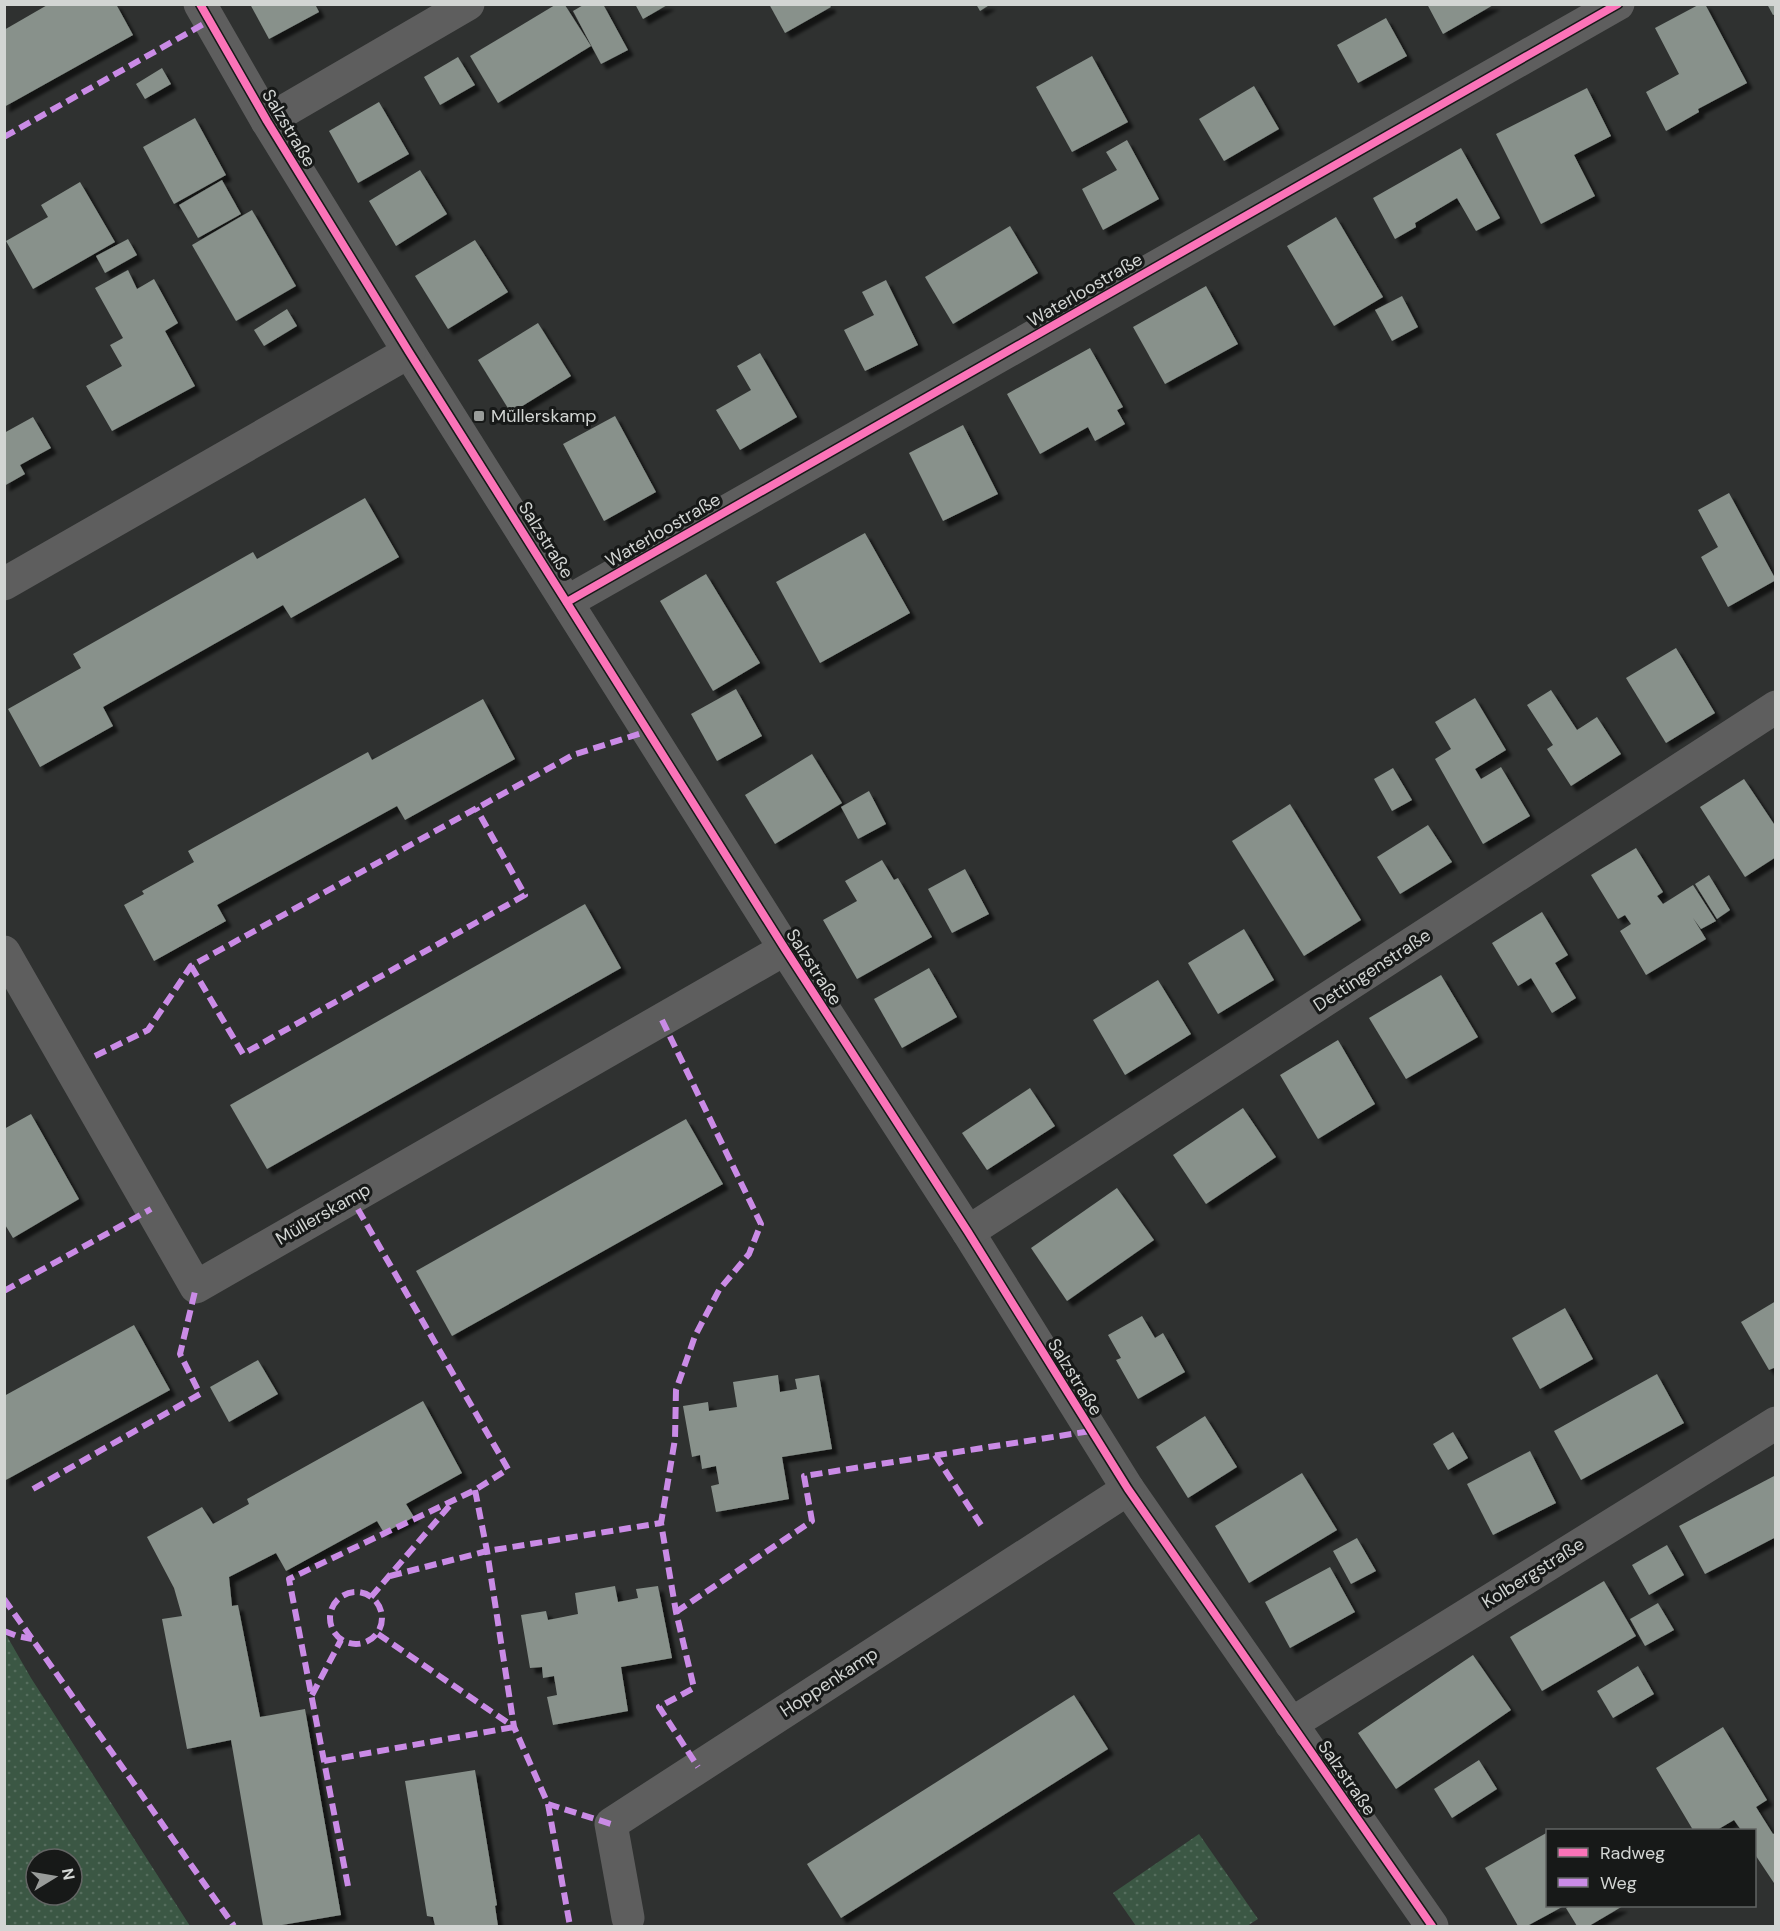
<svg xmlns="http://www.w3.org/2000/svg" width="1780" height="1931" font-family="'DM Sans',sans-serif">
	<defs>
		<pattern id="grass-dots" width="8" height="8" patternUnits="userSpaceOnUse" patternTransform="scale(1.5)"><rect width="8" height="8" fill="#3b5744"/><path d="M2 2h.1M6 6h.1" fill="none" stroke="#566e5e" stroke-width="1.8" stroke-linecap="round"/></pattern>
		<filter id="shadow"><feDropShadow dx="5.5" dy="5.5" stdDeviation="1.5" flood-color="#0009"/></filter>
	</defs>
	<rect width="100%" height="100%" fill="#2f3130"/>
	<g fill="url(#grass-dots)" fill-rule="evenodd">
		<path d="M4 1631 31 1678 190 1926H5ZM36 1859H72V1895H36Z"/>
		<polygon points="1199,1834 1258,1919 1247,1926 1136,1926 1113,1893"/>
	</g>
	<g fill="#88918b" filter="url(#shadow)">
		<polygon points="49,4 116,4 133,35 4,107 4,30"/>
		<polygon points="250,4 315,4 319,12 269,39"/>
		<polygon points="585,4 603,4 628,50 601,64 573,11"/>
		<polygon points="635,4 669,4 643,19"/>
		<polygon points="769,4 829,4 831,7 785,33"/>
		<polygon points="976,4 991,4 980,11"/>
		<polygon points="1427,4 1495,4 1443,34"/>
		<polygon points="1700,4 1705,4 1747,83 1698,109 1699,112 1666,131 1646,92 1679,74 1655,28"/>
		<polygon points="1767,4 1776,4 1776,14 1773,15"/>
		<polygon points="555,5 565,5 591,46 498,103 470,56"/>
		<polygon points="1386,18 1407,56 1358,83 1337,45"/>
		<polygon points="1092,56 1128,122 1072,152 1036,87"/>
		<polygon points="458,57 475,85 440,105 424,77"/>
		<polygon points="162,68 171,84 145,99 136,84"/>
		<polygon points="1254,86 1279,129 1224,161 1199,119"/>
		<polygon points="1587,88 1611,136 1574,155 1595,196 1541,224 1496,134"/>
		<polygon points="379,102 409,154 358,183 329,131"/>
		<polygon points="195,118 226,175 174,204 143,147"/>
		<polygon points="1127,140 1159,199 1103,230 1082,189 1117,170 1106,152"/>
		<polygon points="1461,148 1500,218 1476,231 1457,198 1415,223 1416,227 1395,239 1373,198"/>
		<polygon points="420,170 447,214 396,246 369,201"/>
		<polygon points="222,180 241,214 198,238 179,205"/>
		<polygon points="80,182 115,242 33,289 6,241 48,217 41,205"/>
		<polygon points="252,210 296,286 236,321 192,245"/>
		<polygon points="1336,217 1383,297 1334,326 1287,246"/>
		<polygon points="1010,226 1038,273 953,324 925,277"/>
		<polygon points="128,239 137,255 105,273 96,256"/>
		<polygon points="475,240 508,292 448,329 415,276"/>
		<polygon points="128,270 137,289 154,279 178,323 165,331 195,386 112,431 86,386 122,366 110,345 123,338 95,288"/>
		<polygon points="886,280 918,345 865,371 844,330 874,315 862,292"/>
		<polygon points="1206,286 1238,344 1165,384 1133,327"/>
		<polygon points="1402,296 1418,327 1392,341 1375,310"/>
		<polygon points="287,309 297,326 264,346 254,330"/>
		<polygon points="538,323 571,376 511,413 478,360"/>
		<polygon points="1090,348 1123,407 1117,410 1125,424 1095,441 1088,427 1040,454 1007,394"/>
		<polygon points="760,353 797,417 740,450 716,410 751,390 737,366"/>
		<polygon points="615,416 656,492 604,521 563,444"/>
		<polygon points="33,417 51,448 20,465 25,474 4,486 4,433"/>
		<polygon points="963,425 998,494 943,521 909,453"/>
		<polygon points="1729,493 1776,580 1728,607 1701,557 1718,547 1698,510"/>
		<polygon points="365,498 399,557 291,618 283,605 103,707 113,726 40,767 8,709 81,668 73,654 253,552 257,559"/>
		<polygon points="865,533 910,613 820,663 776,582"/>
		<polygon points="706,574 760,663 713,691 660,601"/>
		<polygon points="1676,648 1715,713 1666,743 1626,678"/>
		<polygon points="736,689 762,736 717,761 691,714"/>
		<polygon points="1551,690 1577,730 1597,717 1621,754 1571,786 1547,749 1553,745 1527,705"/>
		<polygon points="1475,698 1506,750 1475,769 1481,779 1501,767 1530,816 1483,844 1435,759 1451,749 1435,722"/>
		<polygon points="483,699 515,759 405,820 397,806 217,905 226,921 154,961 124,905 144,894 142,891 194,862 188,851 368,752 372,760"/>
		<polygon points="812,754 842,803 775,844 745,795"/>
		<polygon points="1393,768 1412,800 1392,811 1374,779"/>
		<polygon points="1744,779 1776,827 1776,857 1745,877 1700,807"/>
		<polygon points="869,791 886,824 858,839 841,807"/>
		<polygon points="1290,804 1361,920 1304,956 1232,841"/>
		<polygon points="1428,825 1452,862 1400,894 1377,857"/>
		<polygon points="1636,848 1663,892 1657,896 1663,904 1693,885 1716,921 1701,929 1693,918 1706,939 1646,975 1620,931 1631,924 1625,915 1618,919 1591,875"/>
		<polygon points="882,860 894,880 898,878 932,937 857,979 823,920 857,901 845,881"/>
		<polygon points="965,869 989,914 952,933 928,889"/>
		<polygon points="1709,875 1730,910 1717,919 1695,884"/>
		<polygon points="585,904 621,968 267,1169 230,1105"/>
		<polygon points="1542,912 1568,955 1555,963 1576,998 1552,1013 1531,978 1518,986 1492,943"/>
		<polygon points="1244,929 1274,980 1218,1014 1188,963"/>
		<polygon points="929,968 957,1017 902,1048 874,999"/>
		<polygon points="1441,975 1478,1037 1406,1079 1369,1018"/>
		<polygon points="1158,980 1191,1034 1125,1075 1093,1020"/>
		<polygon points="1338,1040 1375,1104 1318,1139 1280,1075"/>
		<polygon points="1030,1088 1055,1126 987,1170 962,1133"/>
		<polygon points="1243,1108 1276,1157 1206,1204 1173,1155"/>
		<polygon points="31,1114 79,1199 13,1238 4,1223 4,1129"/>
		<polygon points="686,1119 723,1184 452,1336 416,1271"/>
		<polygon points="1117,1188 1154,1240 1067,1301 1031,1248"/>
		<polygon points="1776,1301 1776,1367 1769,1370 1741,1322"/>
		<polygon points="1565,1308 1593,1359 1540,1389 1512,1338"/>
		<polygon points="1142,1316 1155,1338 1163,1333 1185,1372 1138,1399 1116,1360 1121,1358 1108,1335"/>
		<polygon points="134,1325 170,1390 4,1481 4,1396"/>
		<polygon points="258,1360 278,1394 229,1422 210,1387"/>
		<polygon points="1657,1374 1684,1423 1581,1480 1554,1431"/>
		<polygon points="778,1375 780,1392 797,1389 795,1379 819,1375 832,1449 782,1457 789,1499 716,1512 711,1486 719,1484 716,1466 702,1469 700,1455 692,1457 683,1406 708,1402 709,1411 737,1407 733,1382"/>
		<polygon points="423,1401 462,1473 406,1504 414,1517 384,1533 377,1521 286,1571 276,1553 229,1577 232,1606 238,1605 260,1717 305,1709 341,1915 276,1926 263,1926 231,1740 187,1749 162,1619 182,1616 174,1588 147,1537 202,1507 213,1524 249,1504 247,1499"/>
		<polygon points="1205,1416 1237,1467 1188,1498 1156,1447"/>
		<polygon points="1453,1432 1468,1458 1448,1470 1433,1444"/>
		<polygon points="1530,1451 1556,1503 1493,1535 1467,1484"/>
		<polygon points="1302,1473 1337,1530 1249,1583 1215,1526"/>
		<polygon points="1776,1475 1776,1537 1705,1574 1679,1526"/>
		<polygon points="1357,1538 1376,1571 1351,1584 1333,1551"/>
		<polygon points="1667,1545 1684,1575 1649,1595 1632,1565"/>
		<polygon points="1330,1567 1355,1612 1290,1648 1265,1602"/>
		<polygon points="1604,1581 1636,1636 1542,1691 1510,1637"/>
		<polygon points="615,1586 618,1602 638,1598 636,1589 658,1586 672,1658 621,1667 628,1711 553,1725 547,1697 557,1695 554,1676 543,1678 542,1667 530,1668 521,1615 546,1611 548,1620 578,1614 575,1593"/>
		<polygon points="1658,1603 1674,1630 1645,1646 1630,1619"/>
		<polygon points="1473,1655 1511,1710 1396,1789 1358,1733"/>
		<polygon points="1638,1666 1654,1694 1613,1718 1597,1691"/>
		<polygon points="1074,1695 1108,1749 841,1918 807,1864"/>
		<polygon points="1723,1727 1767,1800 1756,1807 1773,1834 1776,1833 1776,1886 1754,1853 1754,1830 1741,1830 1734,1820 1717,1830 1693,1830 1656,1768"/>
		<polygon points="1479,1760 1497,1789 1452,1818 1434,1789"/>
		<polygon points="475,1770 497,1905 495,1906 498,1926 435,1926 433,1917 427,1916 405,1781"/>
		<polygon points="1548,1832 1548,1906 1564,1906 1527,1926 1518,1926 1485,1868"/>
		<polygon points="1570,1906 1623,1906 1589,1926 1577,1926 1566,1908"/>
	</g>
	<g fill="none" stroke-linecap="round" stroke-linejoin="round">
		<g stroke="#5e5e5e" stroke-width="33">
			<polyline points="200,4 267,121 409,352 785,949 968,1232 1128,1489 1432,1926"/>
			<polyline points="267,121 468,4"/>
			<polyline points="4,584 409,352"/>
			<polyline points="567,602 1618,4"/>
			<polyline points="4,952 196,1287 785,949"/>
			<polyline points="968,1232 1776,707"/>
			<polyline points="1291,1724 1776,1423"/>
			<polyline points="628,1918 611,1824 1128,1489"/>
		</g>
		<g stroke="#ca8be6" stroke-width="6" stroke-dasharray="12 6" stroke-linecap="butt">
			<polyline points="4,137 209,21"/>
			<polyline points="191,966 243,1054 525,895 476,808"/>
			<polyline points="662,1020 761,1224 749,1254 719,1290 695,1336 676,1390 675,1439 661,1523 676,1612 694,1688 659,1707 698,1767"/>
			<polyline points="95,1056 148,1030 191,966 573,755 648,731"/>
			<polyline points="4,1291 151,1209"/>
			<polyline points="935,1455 981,1525"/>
			<polyline points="33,1489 200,1394 180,1354 196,1287"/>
			<polyline points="475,1490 487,1551 514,1727 548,1804 611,1824"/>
			<polyline points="390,1576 487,1551 661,1523"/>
			<circle cx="356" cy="1618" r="26"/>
			<polyline points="371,1597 451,1504"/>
			<polyline points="4,1599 234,1926"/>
			<polyline points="676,1612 812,1521 804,1476 1091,1431"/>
			<polyline points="4,1631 17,1636 32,1639"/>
			<polyline points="378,1634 514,1727"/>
			<polyline points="312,1695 341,1640"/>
			<polyline points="324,1761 514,1727"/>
			<polyline points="548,1804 570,1926"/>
			<polyline points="348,1886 289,1579 475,1490 508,1469 352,1199"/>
		</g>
		<g stroke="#171918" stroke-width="11">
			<g id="cycleway">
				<polyline points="200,4 267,121 409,352 785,949 968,1232 1128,1489 1432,1926"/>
				<polyline points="567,602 1618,4"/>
			</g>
		</g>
		<use href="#cycleway" stroke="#fb73b8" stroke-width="8"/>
	</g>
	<rect fill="#999c9a" stroke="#171918" stroke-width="2" x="473" y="410" width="12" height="12" rx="3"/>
	<g text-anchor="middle" stroke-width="6" stroke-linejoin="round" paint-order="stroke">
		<g font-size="18" fill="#d2d5d3" stroke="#171918">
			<text transform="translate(289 128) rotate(59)" y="6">Salzstraße</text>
			<text transform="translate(1085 290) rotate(-30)" y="6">Waterloostraße</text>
			<text transform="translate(663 530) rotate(-30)" y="6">Waterloostraße</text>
			<text transform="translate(546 540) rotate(58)" y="6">Salzstraße</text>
			<text transform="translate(814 967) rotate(57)" y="6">Salzstraße</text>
			<text transform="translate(1372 970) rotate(-33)" y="6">Dettingenstraße</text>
			<text transform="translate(323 1214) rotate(-30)" y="6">Müllerskamp</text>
			<text transform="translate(1075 1377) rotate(58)" y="6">Salzstraße</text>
			<text transform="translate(1533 1573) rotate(-32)" y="6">Kolbergstraße</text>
			<text transform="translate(829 1682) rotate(-33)" y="6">Hoppenkamp</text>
			<text transform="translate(1347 1778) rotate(55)" y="6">Salzstraße</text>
		</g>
		<g font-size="18" fill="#d2d5d3" stroke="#171918" text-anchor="start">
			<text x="491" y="422">Müllerskamp</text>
		</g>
	</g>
	<rect width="1780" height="1931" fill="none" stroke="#d2d5d3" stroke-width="12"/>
	<rect x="1546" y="1829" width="210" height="78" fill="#171918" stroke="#626463" stroke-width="1.5"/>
	<rect x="1558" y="1848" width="30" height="9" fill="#fb73b8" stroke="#626463" stroke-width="1.5"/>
	<text x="1600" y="1859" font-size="18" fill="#d2d5d3">Radweg</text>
	<rect x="1558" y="1878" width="30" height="9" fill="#ca8be6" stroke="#626463" stroke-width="1.5"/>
	<text x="1600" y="1889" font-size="18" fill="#d2d5d3">Weg</text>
	<g transform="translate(54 1877) rotate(79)"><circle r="28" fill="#171918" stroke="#626463" stroke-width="1.5"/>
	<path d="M0-4.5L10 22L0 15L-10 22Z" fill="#999c9a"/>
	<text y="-9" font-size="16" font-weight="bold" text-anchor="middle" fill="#d2d5d3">N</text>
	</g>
</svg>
